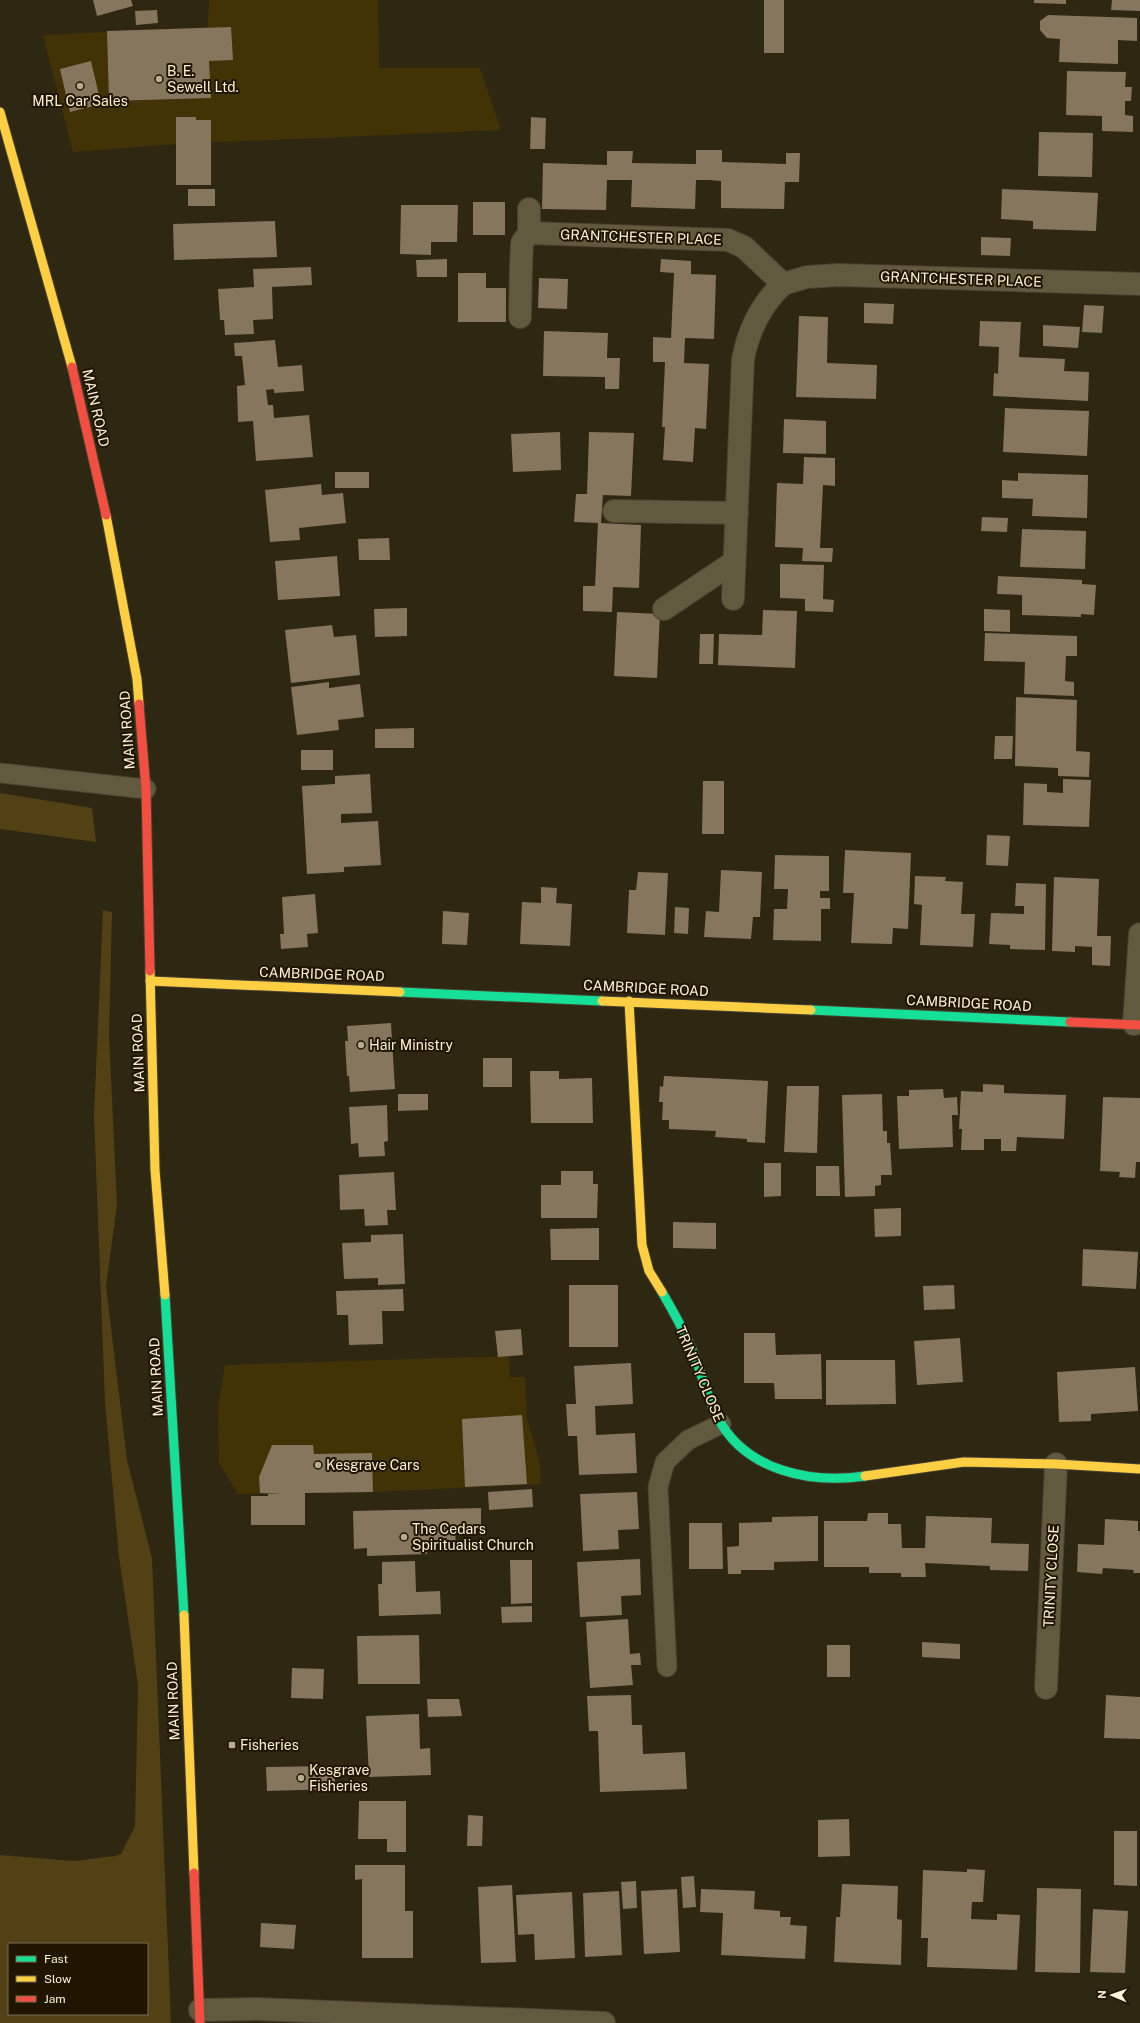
<svg xmlns="http://www.w3.org/2000/svg" width="1140" height="2023" font-family="'Public Sans',sans-serif">
	<rect width="100%" height="100%" fill="#2e2711"/>
	<g fill="#423307">
		<polygon points="209,0 378,0 379,68 480,68 501,130 176,144 73,152 43,35 208,27"/>
		<polygon points="509,1356 510,1377 525,1377 527,1418 540,1464 541,1484 373,1492 238,1494 219,1463 218,1409 225,1365"/>
	</g>
	<g fill="#514114" fill-rule="evenodd">
		<polygon points="0,793 92,808 96,842 0,829"/>
		<path d="M103 910 112 912 109 1035 117 1204 106 1286 127 1460 152 1558 171 2023H0V1855L74 1861 115 1856 121 1854 135 1826 138 1685 119 1557 105 1402 94 1116ZM9 1944H147V2014H9Z"/>
	</g>
	<g fill="#85765d">
		<polygon points="93,0 131,0 133,6 97,16"/>
		<rect x="764" y="0" width="20" height="53"/>
		<polygon points="1034,0 1066,0 1066,4 1034,3"/>
		<polygon points="1112,0 1140,0 1140,11 1111,10"/>
		<polygon points="157,10 158,23 136,25 135,11"/>
		<polygon points="1048,15 1137,18 1137,41 1118,40 1118,64 1059,62 1060,39 1047,38 1040,30 1040,21"/>
		<polygon points="231,27 233,60 209,61 211,98 109,101 107,31"/>
		<polygon points="91,61 101,104 70,112 60,69"/>
		<polygon points="1067,71 1126,72 1125,87 1132,87 1131,101 1125,101 1125,115 1133,116 1133,132 1102,131 1102,116 1066,115"/>
		<polygon points="176,117 196,117 196,120 211,120 211,185 176,185"/>
		<polygon points="531,117 546,118 545,149 530,149"/>
		<polygon points="1039,132 1093,133 1092,177 1038,176"/>
		<polygon points="696,150 722,150 722,162 786,164 786,153 800,153 799,182 785,182 784,209 721,208 721,181 709,180 696,180 695,209 631,207 632,180 607,180 606,210 542,209 543,163 607,165 607,151 633,151 632,163 696,164"/>
		<rect x="188" y="189" width="27" height="17"/>
		<polygon points="1002,189 1098,193 1096,231 1033,229 1033,221 1001,219"/>
		<rect x="473" y="202" width="32" height="33"/>
		<polygon points="401,205 458,205 457,242 431,242 431,255 400,254"/>
		<polygon points="275,221 277,257 174,260 173,224"/>
		<polygon points="981,237 1011,238 1010,256 981,255"/>
		<polygon points="447,259 447,277 417,277 416,260"/>
		<polygon points="661,259 691,261 691,274 716,275 714,339 685,338 684,363 709,364 706,429 695,428 693,462 663,460 665,427 662,427 665,362 653,362 653,337 671,338 674,273 660,272"/>
		<polygon points="311,267 312,285 272,287 273,319 253,320 254,334 225,335 224,320 220,320 218,289 254,287 253,269"/>
		<polygon points="458,273 486,273 486,288 506,288 506,322 458,322"/>
		<polygon points="539,278 568,279 567,309 538,308"/>
		<polygon points="864,303 894,304 893,324 864,323"/>
		<polygon points="1084,305 1104,306 1102,333 1082,332"/>
		<polygon points="799,316 828,317 827,363 877,365 876,399 796,397"/>
		<polygon points="980,321 1021,322 1019,357 1065,359 1064,371 1089,372 1088,401 993,396 994,373 998,374 999,347 979,346"/>
		<polygon points="1043,325 1080,327 1078,348 1043,346"/>
		<polygon points="544,331 608,333 607,358 620,358 619,389 605,389 605,377 543,376"/>
		<polygon points="275,340 278,367 302,365 304,391 274,393 274,389 266,390 268,405 273,405 274,418 309,415 313,457 256,461 253,421 238,422 237,386 245,385 242,356 235,356 234,343"/>
		<polygon points="1005,408 1089,411 1087,456 1003,452"/>
		<polygon points="784,419 826,421 826,454 783,453"/>
		<polygon points="560,432 561,470 513,472 511,434"/>
		<polygon points="589,432 634,433 631,496 603,495 601,523 641,525 639,588 613,587 612,612 583,611 583,586 595,586 598,523 574,522 576,494 587,494"/>
		<polygon points="804,457 835,458 835,486 823,485 820,548 833,548 832,562 802,561 803,548 775,547 777,483 803,484"/>
		<rect x="335" y="472" width="34" height="16"/>
		<polygon points="1018,473 1088,475 1087,518 1032,516 1033,499 1002,498 1002,480 1018,481"/>
		<polygon points="321,484 322,495 343,493 346,523 299,528 300,540 270,542 265,490"/>
		<polygon points="982,517 1008,518 1007,532 981,531"/>
		<polygon points="1022,529 1086,531 1085,569 1020,567"/>
		<polygon points="389,538 390,560 359,560 358,539"/>
		<polygon points="337,556 340,596 278,600 275,561"/>
		<polygon points="780,564 824,565 823,599 834,600 833,612 805,611 805,599 780,598"/>
		<polygon points="998,576 1082,580 1082,584 1096,585 1094,615 1081,614 1081,617 1022,615 1022,595 997,594"/>
		<polygon points="407,608 407,636 375,637 374,609"/>
		<polygon points="984,609 1010,610 1010,632 984,631"/>
		<polygon points="763,610 797,611 795,668 718,665 719,634 762,635"/>
		<polygon points="617,612 660,614 657,678 614,676"/>
		<polygon points="332,625 334,637 356,635 360,675 291,683 285,630"/>
		<polygon points="985,633 1077,636 1077,656 1066,656 1065,681 1074,682 1074,696 1024,694 1025,662 984,661"/>
		<polygon points="700,634 714,634 713,664 699,664"/>
		<polygon points="329,682 329,688 360,684 364,717 338,720 339,730 297,735 291,687"/>
		<polygon points="1016,697 1077,700 1076,751 1090,752 1089,777 1058,776 1058,768 1015,766"/>
		<polygon points="414,728 414,748 375,748 375,729"/>
		<polygon points="995,736 1013,736 1012,759 994,759"/>
		<rect x="301" y="750" width="32" height="20"/>
		<polygon points="370,774 372,813 341,814 341,823 378,821 381,865 344,867 344,872 307,874 302,786 335,784 335,776"/>
		<polygon points="1063,779 1091,780 1089,827 1023,825 1024,783 1047,784 1047,792 1063,793"/>
		<polygon points="703,781 724,781 724,834 702,834"/>
		<polygon points="987,835 1010,836 1008,866 986,865"/>
		<polygon points="845,850 911,853 908,929 893,928 892,944 851,943 854,893 843,893"/>
		<polygon points="775,855 829,856 829,891 820,891 820,898 830,898 830,909 821,909 821,941 773,940 774,909 787,909 788,889 774,889"/>
		<polygon points="721,870 762,872 760,917 753,917 751,939 704,937 706,911 719,912"/>
		<polygon points="638,872 668,873 665,935 627,933 629,890 636,890"/>
		<polygon points="915,876 946,877 945,881 963,882 961,914 975,914 973,947 920,945 922,905 914,904"/>
		<polygon points="1054,877 1099,879 1097,936 1111,936 1110,966 1092,965 1092,947 1075,946 1075,952 1052,951"/>
		<polygon points="1016,883 1046,884 1045,950 1010,949 1010,945 989,944 991,913 1024,914 1024,906 1015,906"/>
		<polygon points="541,887 557,888 556,903 572,904 570,946 520,944 522,902 541,903"/>
		<polygon points="315,894 318,933 307,934 308,947 281,949 280,934 284,934 282,897"/>
		<polygon points="675,907 689,908 688,934 674,933"/>
		<polygon points="443,911 469,913 467,945 442,944"/>
		<polygon points="391,1023 395,1089 350,1092 349,1076 347,1076 345,1041 348,1041 347,1026"/>
		<rect x="483" y="1058" width="29" height="29"/>
		<polygon points="530,1071 559,1071 559,1079 592,1078 593,1123 531,1123"/>
		<polygon points="664,1076 768,1081 765,1143 747,1142 747,1139 715,1137 716,1131 669,1129 669,1120 662,1120 663,1102 659,1102 660,1086 663,1087"/>
		<polygon points="983,1084 1004,1085 1004,1093 1066,1095 1064,1139 1017,1137 1016,1151 1001,1151 1001,1139 984,1139 984,1150 961,1150 962,1129 959,1129 961,1091 983,1092"/>
		<polygon points="787,1086 819,1086 817,1153 784,1152"/>
		<polygon points="943,1089 944,1098 957,1097 958,1115 952,1115 953,1147 899,1149 897,1096 909,1096 909,1090"/>
		<polygon points="398,1094 428,1094 428,1110 398,1111"/>
		<polygon points="882,1094 883,1131 887,1131 887,1143 890,1143 892,1175 881,1175 881,1185 875,1186 875,1196 845,1197 842,1095"/>
		<polygon points="1103,1097 1140,1098 1140,1162 1136,1162 1135,1178 1119,1177 1120,1172 1100,1171"/>
		<polygon points="387,1105 388,1141 384,1142 385,1156 359,1157 358,1143 351,1144 349,1107"/>
		<polygon points="764,1163 781,1163 781,1196 764,1197"/>
		<polygon points="816,1166 839,1166 840,1196 816,1196"/>
		<polygon points="561,1171 593,1171 593,1184 598,1184 597,1218 541,1218 541,1185 561,1185"/>
		<polygon points="394,1172 396,1210 387,1210 388,1225 365,1226 364,1209 340,1210 339,1175"/>
		<polygon points="901,1208 901,1236 875,1237 874,1209"/>
		<polygon points="673,1222 716,1223 716,1249 673,1248"/>
		<polygon points="599,1228 599,1260 551,1260 550,1229"/>
		<polygon points="403,1234 405,1284 378,1285 378,1278 344,1279 342,1243 371,1242 371,1235"/>
		<polygon points="1083,1249 1138,1252 1136,1289 1082,1286"/>
		<rect x="569" y="1285" width="49" height="62"/>
		<polygon points="954,1285 955,1309 924,1310 923,1286"/>
		<polygon points="403,1289 404,1311 382,1311 383,1344 349,1345 348,1315 337,1315 336,1291"/>
		<polygon points="521,1329 523,1355 498,1357 495,1331"/>
		<polygon points="744,1333 775,1333 776,1355 821,1354 822,1399 775,1399 774,1383 744,1383"/>
		<polygon points="960,1338 963,1382 917,1385 914,1341"/>
		<polygon points="826,1360 895,1360 896,1404 826,1405"/>
		<polygon points="631,1363 633,1404 595,1406 596,1435 635,1433 637,1473 579,1475 577,1436 568,1436 566,1404 576,1404 574,1366"/>
		<polygon points="1135,1367 1138,1411 1091,1414 1091,1421 1059,1422 1057,1372"/>
		<polygon points="522,1415 527,1484 465,1487 462,1419"/>
		<polygon points="272,1445 313,1445 314,1454 372,1453 373,1492 305,1493 305,1525 251,1525 251,1496 268,1496 268,1494 282,1494 260,1493 259,1477"/>
		<polygon points="532,1489 533,1507 489,1510 488,1492"/>
		<polygon points="637,1492 639,1529 618,1530 619,1549 583,1551 580,1494"/>
		<polygon points="481,1508 481,1529 455,1529 456,1545 427,1545 427,1554 367,1556 367,1548 354,1549 353,1511"/>
		<polygon points="868,1513 888,1513 888,1524 901,1524 902,1548 925,1548 926,1516 992,1518 991,1543 1029,1544 1028,1571 990,1570 990,1566 925,1563 926,1577 901,1577 901,1573 869,1573 869,1567 824,1567 824,1521 867,1521"/>
		<polygon points="818,1516 818,1561 774,1562 774,1570 741,1570 741,1574 728,1574 727,1547 739,1546 739,1523 772,1522 772,1517"/>
		<polygon points="1105,1519 1138,1521 1138,1531 1140,1531 1140,1573 1133,1573 1134,1570 1103,1568 1102,1574 1077,1572 1078,1544 1104,1545"/>
		<polygon points="689,1523 722,1523 723,1569 689,1569"/>
		<polygon points="640,1559 641,1595 621,1596 622,1615 580,1617 577,1562"/>
		<polygon points="510,1560 532,1560 532,1603 511,1604"/>
		<polygon points="415,1561 416,1592 440,1591 441,1614 379,1616 378,1584 382,1584 382,1562"/>
		<polygon points="532,1606 532,1622 502,1623 501,1607"/>
		<polygon points="628,1619 630,1654 640,1653 641,1665 631,1665 633,1685 590,1688 586,1622"/>
		<polygon points="419,1635 420,1684 358,1684 357,1636"/>
		<polygon points="922,1642 960,1644 960,1659 922,1657"/>
		<rect x="827" y="1645" width="23" height="32"/>
		<polygon points="292,1668 324,1669 323,1699 291,1698"/>
		<polygon points="631,1695 632,1725 642,1725 643,1754 685,1752 687,1789 600,1792 598,1731 589,1731 587,1696"/>
		<polygon points="1106,1695 1140,1697 1140,1739 1104,1738"/>
		<polygon points="427,1699 459,1699 462,1716 428,1717"/>
		<polygon points="419,1714 420,1749 430,1748 431,1775 369,1777 366,1716"/>
		<polygon points="335,1766 335,1789 267,1791 266,1767"/>
		<polygon points="359,1801 406,1801 406,1852 387,1852 387,1839 358,1839"/>
		<polygon points="468,1815 483,1816 482,1846 467,1846"/>
		<polygon points="849,1819 850,1856 818,1857 818,1820"/>
		<polygon points="1114,1831 1137,1831 1137,1886 1114,1885"/>
		<polygon points="355,1865 405,1865 405,1911 413,1911 413,1958 362,1958 362,1879 355,1880"/>
		<polygon points="967,1869 985,1870 983,1902 972,1902 971,1919 997,1920 997,1914 1020,1915 1017,1970 927,1967 928,1938 921,1938 923,1870 967,1872"/>
		<polygon points="694,1876 696,1907 683,1908 681,1877"/>
		<polygon points="636,1881 637,1908 623,1909 621,1882"/>
		<polygon points="842,1884 898,1886 897,1919 902,1920 901,1965 834,1962 836,1917 840,1917"/>
		<polygon points="512,1885 516,1962 481,1963 478,1887"/>
		<polygon points="1037,1888 1081,1889 1080,1973 1035,1972"/>
		<polygon points="677,1889 680,1952 644,1954 641,1891"/>
		<polygon points="701,1889 755,1891 754,1909 780,1911 780,1917 791,1917 790,1925 807,1926 805,1959 721,1955 723,1913 700,1912"/>
		<polygon points="619,1891 622,1955 585,1957 583,1893"/>
		<polygon points="572,1892 575,1958 535,1960 534,1934 518,1935 516,1895"/>
		<polygon points="1093,1909 1128,1911 1125,1973 1090,1972"/>
		<polygon points="261,1923 296,1925 294,1949 260,1947"/>
	</g>
	<g fill="none" stroke-linecap="round" stroke-linejoin="round">
		<g stroke="#484231" stroke-width="21">
			<g id="lane">
				<polyline points="0,773 146,789"/>
				<polyline points="667,1667 658,1487 665,1462 688,1440 721,1424"/>
			</g>
		</g>
		<g stroke="#484231" stroke-width="24">
			<g id="street">
				<polyline points="529,233 728,240 744,247 783,284 807,277 839,275 1140,284"/>
				<polyline points="520,317 521,265 522,243 529,233 529,209"/>
				<polyline points="614,511 737,513"/>
				<path d="M733 599 743 359C749 329 761 304 783 284"/>
				<polyline points="664,609 734,562"/>
				<polyline points="1134,1024 1140,934"/>
				<polyline points="1046,1688 1056,1464"/>
				<polyline points="200,2010 257,2009 604,2023"/>
			</g>
		</g>
		<g stroke="#484231" stroke-width="11">
			<g id="fast">
				<polyline points="400,992 602,1001"/>
				<polyline points="811,1010 1070,1022"/>
				<path d="M662 1292C674 1313 687 1335 695 1357 703 1378 708 1400 719 1420 747 1471 811 1484 865 1476"/>
				<polyline points="165,1295 184,1615"/>
			</g>
		</g>
		<g stroke="#484231" stroke-width="11">
			<g id="slow">
				<polyline points="0,112 72,367"/>
				<polyline points="106,515 137,679 139,704"/>
				<polyline points="150,971 155,1170 165,1295"/>
				<polyline points="150,981 400,992"/>
				<polyline points="602,1001 811,1010"/>
				<polyline points="629,1001 642,1245 649,1271 662,1292"/>
				<polyline points="865,1476 964,1462 1056,1464 1140,1469"/>
				<polyline points="184,1615 194,1873"/>
			</g>
		</g>
		<g stroke="#484231" stroke-width="11">
			<g id="jam">
				<polyline points="72,367 106,515"/>
				<polyline points="139,704 146,789 150,971"/>
				<polyline points="1070,1022 1140,1025"/>
				<polyline points="194,1873 200,2023"/>
			</g>
		</g>
		<use href="#lane" stroke="#625a3f" stroke-width="19"/>
		<use href="#street" stroke="#625a3f" stroke-width="22"/>
		<use href="#fast" stroke="#16e098" stroke-width="9"/>
		<use href="#slow" stroke="#ffcf43" stroke-width="9"/>
		<use href="#jam" stroke="#f24e42" stroke-width="9"/>
	</g>
	<g fill="#b5ac92" stroke="#201600" stroke-width="1.5">
		<circle cx="159" cy="79" r="4"/>
		<circle cx="80" cy="86" r="4"/>
		<circle cx="361" cy="1045" r="4"/>
		<circle cx="318" cy="1465" r="4"/>
		<circle cx="404" cy="1537" r="4"/>
		<rect x="228" y="1741" width="8" height="8" rx="2"/>
		<circle cx="301" cy="1778" r="4"/>
	</g>
	<g text-anchor="middle" stroke-width="4" stroke-linejoin="round" paint-order="stroke">
		<g font-size="14" fill="#fef3d7" stroke="#201600" text-anchor="start">
			<text x="167" y="76">B. E.<tspan x="167" dy="16">Sewell Ltd.</tspan></text>
			<text x="80" y="106" text-anchor="middle">MRL Car Sales</text>
			<text x="369" y="1050">Hair Ministry</text>
			<text x="326" y="1470">Kesgrave Cars</text>
			<text x="412" y="1534">The Cedars<tspan x="412" dy="16">Spiritualist Church</tspan></text>
			<text x="240" y="1750">Fisheries</text>
			<text x="309" y="1775">Kesgrave<tspan x="309" dy="16">Fisheries</tspan></text>
		</g>
		<g font-size="14" fill="#fef3d7" stroke="#201600">
			<text transform="translate(641 237) rotate(2)" y="5">GRANTCHESTER PLACE</text>
			<text transform="translate(961 279) rotate(2)" y="5">GRANTCHESTER PLACE</text>
			<text transform="translate(96 408) rotate(77)" y="5">MAIN ROAD</text>
			<text transform="translate(127 730) rotate(-94)" y="5">MAIN ROAD</text>
			<text transform="translate(322 974) rotate(2)" y="5">CAMBRIDGE ROAD</text>
			<text transform="translate(646 988) rotate(3)" y="5">CAMBRIDGE ROAD</text>
			<text transform="translate(969 1003) rotate(3)" y="5">CAMBRIDGE ROAD</text>
			<text transform="translate(138 1053) rotate(-92)" y="5">MAIN ROAD</text>
			<text transform="translate(700 1374) rotate(67)" y="5">TRINITY CLOSE</text>
			<text transform="translate(156 1377) rotate(-93)" y="5">MAIN ROAD</text>
			<text transform="translate(1051 1576) rotate(-87)" y="5">TRINITY CLOSE</text>
			<text transform="translate(173 1701) rotate(-92)" y="5">MAIN ROAD</text>
		</g>
	</g>
	<rect x="8" y="1943" width="140" height="72" fill="#201600" stroke="#796e56"/>
	<rect x="16" y="1956" width="20" height="6" fill="#16e098" stroke="#796e56"/>
	<text x="44" y="1963" font-size="12" fill="#fef3d7">Fast</text>
	<rect x="16" y="1976" width="20" height="6" fill="#ffcf43" stroke="#796e56"/>
	<text x="44" y="1983" font-size="12" fill="#fef3d7">Slow</text>
	<rect x="16" y="1996" width="20" height="6" fill="#f24e42" stroke="#796e56"/>
	<text x="44" y="2003" font-size="12" fill="#fef3d7">Jam</text>
	<g transform="translate(1112 1995) rotate(272)" stroke="#201600" stroke-width="3" paint-order="stroke">
	<path d="M0-3L7 15L0 10L-7 15Z" fill="#fef3d7"/>
	<text y="-6" font-size="11" font-weight="bold" text-anchor="middle" fill="#fef3d7">N</text>
	</g>
</svg>
